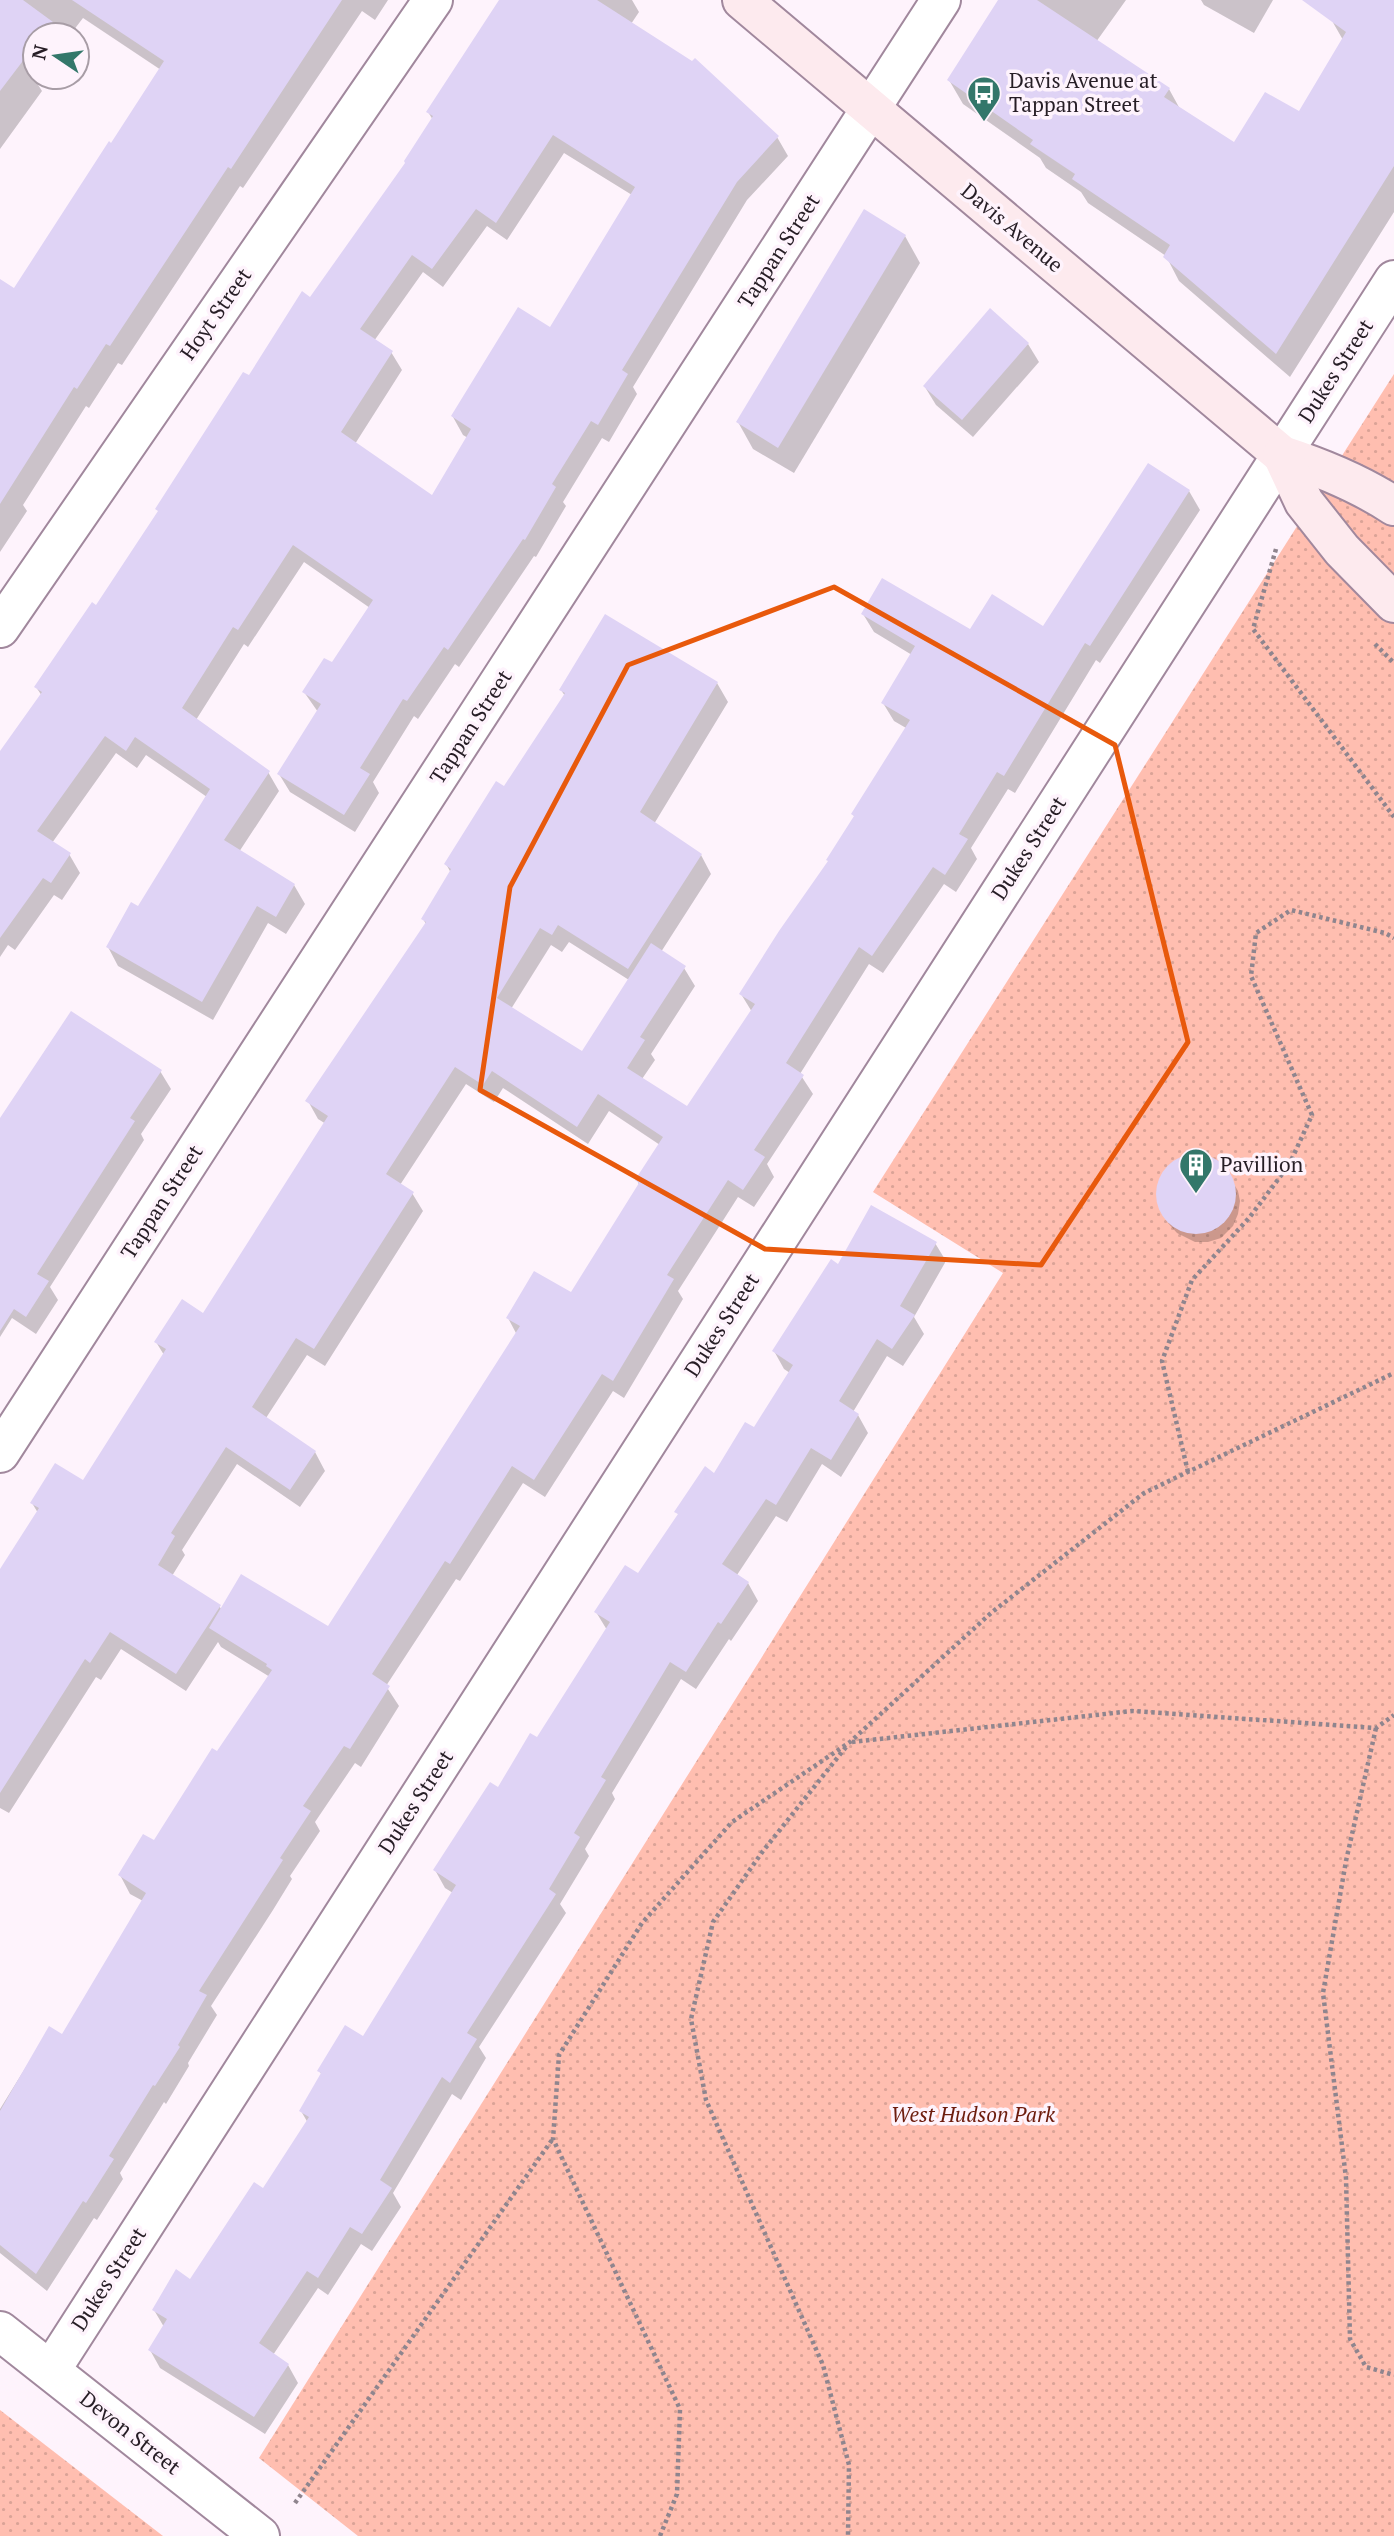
<svg xmlns="http://www.w3.org/2000/svg" width="1394" height="2536" font-family="'PT Serif',serif">
	<defs>
		<pattern id="park-dots" width="8" height="8" patternUnits="userSpaceOnUse" patternTransform="scale(1.75)"><rect width="8" height="8" fill="#ffbeb0"/><path d="M2 2h.1M6 6h.1" fill="none" stroke="#daa397" stroke-width="1.8" stroke-linecap="round"/></pattern>
	</defs>
	<rect width="100%" height="100%" fill="#fef3fc"/>
	<g fill="url(#park-dots)">
		<polygon points="1394,374 1394,2536 358,2536 259,2458 1003,1273 873,1192"/>
		<polygon points="0,2410 163,2536 0,2536"/>
	</g>
	<g fill="#0003" fill-rule="evenodd">
		<polygon points="0,0 388,0 375,20 362,11 243,188 240,186 122,365 118,363 89,408 86,406 23,505 27,511 0,552 0,308 15,290 161,70 83,18 70,35 35,35 35,77 38,77 35,80 42,91 0,149"/>
		<path d="M501 0H632L639 12 631 24 777 137 788 156 747 200 633 387 637 394 609 442 602 438 563 502 566 506 536 557 534 556 459 667 455 664 418 719 414 716 373 782 379 793 355 832 290 792 279 774 318 712 304 692 332 665 370 608 304 562 248 647 244 644 196 720 268 772 279 791 239 852 294 885 305 904 286 934 268 923 213 1020 118 966 108 947 139 909 207 797 146 755 137 768 116 753 52 843 69 854 80 873 62 900 54 895 15 950 8 945 0 957V777L42 696 36 687 97 607 250 378 311 299 407 164 433 120 428 112ZM564 153 632 195 550 329 453 417 463 435 468 438 432 497 355 444 402 370 391 352 374 341 423 272 443 287 487 226 507 240Z"/>
		<polygon points="1000,0 1126,0 1096,42 1169,89 1180,109 1235,144 1300,113 1343,40 1331,19 1343,0 1394,0 1394,212 1290,377 1179,281 1166,256 1088,203 1081,192 1046,168 1040,158 963,104 949,80"/>
		<polygon points="1201,0 1273,0 1254,33 1204,5"/>
		<polygon points="905,236 920,263 794,473 753,449 738,422"/>
		<polygon points="1028,344 1039,362 973,437 936,405 925,387"/>
		<path d="M1148 465 1189 491 1200 510 1100 663 1096 660 1015 793 1008 789 971 848 977 859 956 892 944 884 883 973 869 964 800 1074 813 1094 767 1164 774 1177 754 1207 738 1197 678 1291 683 1299 624 1398 613 1391 545 1497 523 1483 460 1581 456 1579 386 1686 399 1706 361 1767 355 1763 315 1822 320 1831 290 1876 292 1879 273 1910 211 2006 217 2015 188 2063 189 2066 166 2104 164 2102 120 2173 123 2179 97 2220 94 2218 47 2291 0 2253V2109L50 2028 63 2037 143 1901 130 1894 120 1875 154 1842 270 1677 221 1647 218 1642 186 1691 121 1649 101 1680 96 1677 9 1813 0 1808V1572L38 1513 32 1503 83 1482 164 1355 156 1342 204 1315 326 1124 318 1119 308 1101 426 924 423 919 451 873 446 864 504 788 565 696 561 690 717 683 728 702 654 824 701 855 711 874 661 952 684 968 695 986 651 1054 655 1060 642 1079 687 1109 752 1012 741 994 829 862 855 818 853 814 906 728 894 721 883 703 912 655 874 632 863 614 970 631 1043 628ZM569 942 629 980 582 1053 511 1009 551 945 562 952ZM466 1084 494 1102 503 1088 588 1144 609 1111 660 1145 637 1180 639 1185 572 1295 508 1318 517 1335 329 1629 222 1610 219 1606 172 1576 185 1555 182 1550 237 1464 300 1507 325 1471 315 1452 266 1418 307 1355 325 1366 423 1211 412 1193 400 1185Z"/>
		<polygon points="160,1071 171,1089 141,1134 144,1140 50,1287 58,1300 36,1334 12,1318 0,1337 0,1119"/>
		<polygon points="1200,1156 1216,1161 1225,1169 1238,1191 1240,1201 1238,1214 1233,1226 1221,1238 1208,1242 1195,1242 1177,1233 1168,1223 1158,1199 1158,1186 1164,1174 1172,1163 1187,1157"/>
		<polygon points="935,1243 946,1261 914,1317 924,1334 903,1366 887,1356 853,1412 858,1415 868,1433 841,1477 822,1464 787,1522 776,1516 737,1575 748,1583 758,1601 731,1641 729,1639 696,1689 681,1679 612,1793 615,1799 585,1849 589,1856 560,1904 566,1913 479,2047 486,2058 461,2100 452,2094 393,2193 401,2207 372,2251 361,2244 328,2295 318,2288 273,2355 288,2365 298,2383 265,2434 160,2368 150,2350 164,2327 154,2310 191,2281 263,2190 308,2123 301,2111 322,2075 319,2071 363,2039 453,1893 445,1888 435,1870 538,1740 607,1630 596,1612 639,1575 679,1516 677,1512 715,1475 754,1430 790,1373 784,1369 774,1351 838,1266"/>
	</g>
	<g fill="#dfd3f5" fill-rule="evenodd">
		<polygon points="0,0 23,0 53,22 43,35 35,35 35,45 0,91"/>
		<polygon points="72,0 342,0 231,169 228,167 110,346 106,344 77,389 74,387 0,504 0,279 14,288 109,141 111,143 164,61"/>
		<path d="M499 0H597L692 61 695 58 779 136 737 182 622 370 628 374 598 425 591 421 552 484 556 487 525 540 523 539 448 650 444 647 407 701 403 699 360 768 370 774 344 815 277 774 321 704 302 692 324 658 332 662 373 600 293 545 238 630 233 627 182 708 270 771 224 840 295 884 276 917 257 906 202 1002 106 947 131 902 138 906 210 789 135 737 126 751 105 736 37 831 71 853 51 883 43 878 0 938V751L42 692 34 687 92 602 96 605 158 511 155 509 243 372 249 375 302 291 310 297 405 163 404 161 433 116 426 112ZM553 135 635 187 550 327 518 307 451 416 471 429 432 495 341 432 393 351 360 329 412 255 432 269 476 209 496 223Z"/>
		<polygon points="998,0 1037,0 1170,88 1164,97 1234,142 1265,92 1299,111 1346,32 1302,0 1394,0 1394,166 1276,354 1163,257 1170,245 1072,179 1075,174 1030,144 1033,140 947,80"/>
		<polygon points="864,209 906,235 778,448 736,422"/>
		<polygon points="990,308 1029,343 962,420 923,386"/>
		<polygon points="1148,463 1190,490 1090,646 1085,643 1004,776 997,772 959,834 968,839 945,875 933,867 872,956 859,947 786,1063 804,1075 754,1150 765,1157 743,1190 728,1180 667,1275 674,1279 613,1381 602,1374 534,1480 512,1466 450,1564 445,1561 372,1674 390,1686 350,1749 344,1746 303,1806 311,1811 280,1858 283,1860 263,1891 199,1991 207,1995 178,2045 180,2047 155,2086 153,2085 109,2156 114,2159 86,2203 83,2201 36,2274 0,2245 0,2111 49,2026 62,2034 146,1893 118,1875 143,1834 154,1840 212,1748 217,1751 272,1670 266,1666 267,1664 209,1628 241,1574 328,1626 520,1326 506,1318 534,1271 571,1292 639,1183 635,1180 663,1137 598,1094 577,1127 492,1071 483,1085 455,1067 386,1174 414,1192 314,1349 296,1338 252,1407 316,1451 290,1490 226,1447 171,1533 175,1536 158,1565 221,1605 176,1674 110,1632 90,1663 85,1659 0,1793 0,1569 39,1508 30,1503 55,1463 83,1480 166,1349 154,1342 182,1299 203,1313 328,1116 305,1101 426,922 421,919 451,869 444,864 496,781 504,786 565,693 559,690 605,614 718,682 640,812 702,854 628,969 558,925 552,935 540,928 497,998 582,1051 651,943 686,966 640,1037 645,1040 627,1068 687,1106 755,1004 739,994 779,931 828,861 826,860 854,816 851,814 910,720 881,703 915,646 861,614 882,578 970,629 992,594 1043,626"/>
		<polygon points="71,1011 162,1070 130,1118 135,1121 37,1274 49,1281 26,1317 14,1309 0,1331 0,1118"/>
		<circle cx="1196" cy="1194" r="40"/>
		<polygon points="871,1205 937,1242 900,1306 915,1315 892,1349 877,1339 839,1401 859,1414 831,1460 811,1448 776,1505 766,1499 722,1564 749,1582 721,1624 718,1622 686,1672 670,1662 601,1777 606,1780 574,1833 580,1837 549,1889 556,1894 467,2033 477,2039 450,2083 442,2077 380,2180 392,2188 362,2234 350,2227 318,2278 307,2271 259,2343 289,2364 254,2417 148,2350 167,2319 152,2310 176,2269 190,2279 254,2182 263,2188 309,2117 299,2111 321,2073 317,2071 345,2025 363,2036 456,1885 433,1870 490,1782 498,1787 530,1733 537,1737 610,1622 594,1612 625,1565 638,1573 678,1514 674,1512 705,1466 714,1473 745,1422 754,1427 793,1365 772,1351 831,1259 838,1264"/>
	</g>
	<g fill="none" stroke-linecap="round" stroke-linejoin="round">
		<g stroke="#a1889d" stroke-width="42">
			<g id="street">
				<polyline points="0,628 433,0"/>
				<polyline points="0,1453 941,0"/>
				<polyline points="0,2331 260,2536"/>
				<polyline points="51,2370 1394,280"/>
			</g>
		</g>
		<g stroke="#a1889d" stroke-width="42">
			<g id="secondary">
				<path d="M742 0 1282 455C1322 468 1359 483 1394 506"/>
				<polyline points="1282,455 1304,502 1342,550 1394,603"/>
			</g>
		</g>
		<g stroke="#8f858e" stroke-width="4.5" stroke-dasharray="3.5 3.5" stroke-linecap="butt">
			<polyline points="1276,549 1253,629 1394,817"/>
			<polyline points="1375,644 1394,663"/>
			<polyline points="1188,1472 1162,1361 1192,1280 1249,1218 1289,1165 1312,1115 1251,976 1256,933 1291,910 1385,933 1394,938"/>
			<polyline points="1376,1728 1346,1861 1323,1993 1346,2178 1350,2339 1366,2367 1394,2375"/>
			<polyline points="852,1742 1132,1711 1376,1728 1394,1715"/>
			<polyline points="846,1747 763,1851 713,1922 691,2019 706,2100 823,2365 849,2465 848,2536"/>
			<polyline points="295,2503 552,2140"/>
			<polyline points="660,2536 677,2494 680,2409 553,2139 559,2055 642,1923 732,1822 850,1742 991,1613 1144,1493 1394,1373"/>
		</g>
		<use href="#street" stroke="#fff" stroke-width="38"/>
		<use href="#secondary" stroke="#fdeaee" stroke-width="38"/>
	</g>
	<path fill="none" stroke="#e8590c" stroke-width="5" stroke-linejoin="round" d="M834 587 1115 745 1188 1042 1041 1265 765 1249 480 1090 510 887 628 665Z"/>
	<defs>
		<g id="bus-pin" transform="scale(1.75)"><path d="M0 17L-7.5 6A9.5 9.5 0 1 1 7.5 6Z" fill="#33776a" stroke="#fef3fc"/><path d="M-5-6H5V4H4V6H2V4H-2V6H-4V4H-5ZM-3.5-4V0h7V-4ZM-3.5 1.2v1.5H-2V1.2ZM2 1.2v1.5H3.5V1.2Z" fill="#fff"/></g>
		<g id="building-pin" transform="scale(1.75)"><path d="M0 17L-7.5 6A9.5 9.5 0 1 1 7.5 6Z" fill="#33776a" stroke="#fef3fc"/><path d="M-4-6H4V6H1V3H-1V6H-4ZM-2.5-4.3h1.7v1.8h-1.7ZM.8-4.3h1.7v1.8H.8ZM-2.5-1h1.7V.8h-1.7ZM.8-1h1.7V.8H.8Z" fill="#fff"/></g>
	</defs>
	<g fill-rule="evenodd">
		<use href="#bus-pin" x="984" y="93"/>
		<use href="#building-pin" x="1196" y="1165"/>
	</g>
	<g text-anchor="middle" stroke-width="7" stroke-linejoin="round" paint-order="stroke">
		<g font-size="21" fill="#261d25" stroke="#fef3fc" text-anchor="start">
			<text x="1009" y="88">Davis Avenue at<tspan x="1009" dy="24">Tappan Street</tspan></text>
			<text x="1220" y="1172">Pavillion</text>
		</g>
		<g font-size="21" fill="#261d25" stroke="#fef3fc">
			<text transform="translate(1012 228) rotate(40)" y="7">Davis Avenue</text>
			<text transform="translate(779 251) rotate(-57)" y="7">Tappan Street</text>
			<text transform="translate(216 314) rotate(-55)" y="7">Hoyt Street</text>
			<text transform="translate(1336 371) rotate(-57)" y="7">Dukes Street</text>
			<text transform="translate(471 727) rotate(-57)" y="7">Tappan Street</text>
			<text transform="translate(1029 848) rotate(-57)" y="7">Dukes Street</text>
			<text transform="translate(162 1202) rotate(-57)" y="7">Tappan Street</text>
			<text transform="translate(722 1325) rotate(-57)" y="7">Dukes Street</text>
			<text transform="translate(416 1802) rotate(-57)" y="7">Dukes Street</text>
			<text transform="translate(109 2279) rotate(-57)" y="7">Dukes Street</text>
			<text transform="translate(130 2433) rotate(38)" y="7">Devon Street</text>
		</g>
		<g font-size="21" font-style="italic" fill="#6d1c0d" stroke="#fef3fc">
			<text x="973" y="2122">West Hudson Park</text>
		</g>
	</g>
	<g transform="translate(56 56) rotate(283)"><circle r="33" fill="#fef3fc" stroke="#a89da6" stroke-width="2"/>
	<path d="M0-5L12 26L0 18L-12 26Z" fill="#33776a"/>
	<text y="-10" font-size="19" font-weight="bold" text-anchor="middle" fill="#261d25">N</text>
	</g>
</svg>
